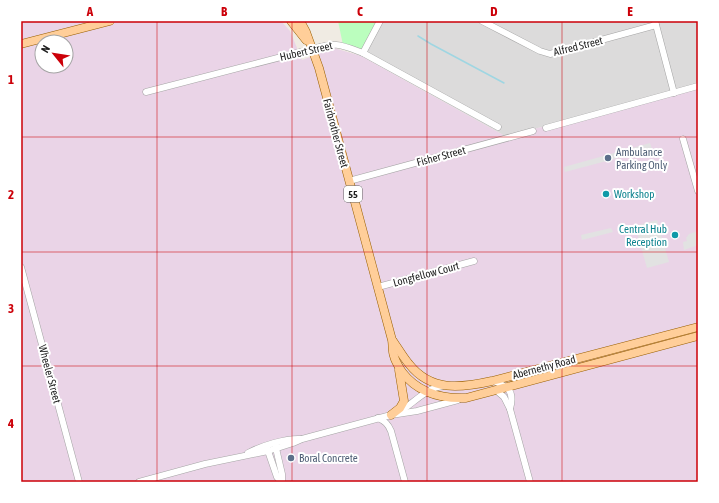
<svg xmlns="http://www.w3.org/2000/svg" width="719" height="503" font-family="'Asap Condensed',sans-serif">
	<rect width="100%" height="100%" fill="#f0ebe3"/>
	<polygon fill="#dcdbdb" points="377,21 698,21 698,89 505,136 361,56 363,48"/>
	<path fill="#ead4e7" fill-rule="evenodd" d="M21 21H281L290 31 302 60 334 48 361 56 505 136 698 89V482H21ZM42 42H66V66H42Z"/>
	<polygon fill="#bbfebe" points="338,21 380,21 363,53 343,45"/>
	<g fill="#e2e2e2">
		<polygon points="650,143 652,149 565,172 564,167"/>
		<polygon points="657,220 669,262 647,268 635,226"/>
		<polygon points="611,228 613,232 582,240 581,235"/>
		<polygon points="698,231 698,245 684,250 683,242 687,241 686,238 689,234"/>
	</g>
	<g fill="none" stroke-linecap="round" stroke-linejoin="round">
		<polyline stroke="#9fd6e2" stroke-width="1.5" points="418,36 431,44 504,83"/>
		<g stroke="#a5a5a5" stroke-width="7">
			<g id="minor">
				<polyline points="482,21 540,51 550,54 656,25"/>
				<polyline points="655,21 674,93"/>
				<polyline points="363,53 380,21"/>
				<path d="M146 92 312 49C337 42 339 44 363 53L498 127"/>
				<polyline points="546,128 698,86"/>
				<polyline points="683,139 698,191"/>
				<polyline points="349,181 533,131"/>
				<polyline points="21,267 79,482"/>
				<polyline points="378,287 474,261"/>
				<path d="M493 381C508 386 515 391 510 409"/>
				<polyline points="496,390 504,397 510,409 530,482"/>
				<path d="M399 412C414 403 426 388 443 386"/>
				<path d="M378 418C385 421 388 424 391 431L405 482"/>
				<polyline points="275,444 282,474 282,482"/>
				<polyline points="267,448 277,477 281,482"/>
				<path d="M248 453C261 446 286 438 301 439"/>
				<polyline points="139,482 205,464 268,451 293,443 302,439 391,415 417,411 458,400"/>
			</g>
		</g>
		<g stroke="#985e00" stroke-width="9">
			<g id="major">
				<polyline points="291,21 306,40"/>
				<path d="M300 21 306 32 319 68 392 340C393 345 392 351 394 356 395 361 399 367 402 372 418 393 441 399 466 398L698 336"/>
				<polyline points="21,44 110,21"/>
				<path d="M393 341C398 348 403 357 409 364 431 392 461 388 492 381L698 327"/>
				<polyline points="391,415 400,408 404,401 399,370"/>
			</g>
		</g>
		<use href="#minor" stroke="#fff" stroke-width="6"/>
		<use href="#major" stroke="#ffce99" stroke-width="8"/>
	</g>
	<path fill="none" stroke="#cc0009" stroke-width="1" stroke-opacity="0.55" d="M157 21V482M292 21V482M427 21V482M562 21V482M21 137H698M21 252H698M21 366H698"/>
	<g fill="#5c6f8a" stroke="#fff" stroke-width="1.5">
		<circle cx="608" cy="158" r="4"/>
		<circle cx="291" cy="458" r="4"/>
	</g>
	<g fill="#0f9aa8" stroke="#fff" stroke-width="1.5">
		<circle cx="606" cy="194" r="4"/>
		<circle cx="675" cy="235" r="4"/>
	</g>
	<g text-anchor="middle" stroke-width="4" stroke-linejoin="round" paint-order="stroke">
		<rect fill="#fff" stroke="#626262" stroke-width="1" x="344" y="186" width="18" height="16" rx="3"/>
		<g font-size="10" font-weight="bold" fill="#1e1e1e">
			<text x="353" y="198">55</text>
		</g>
		<g font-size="11" fill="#1e1e1e" stroke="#fff">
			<text transform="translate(578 46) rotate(-14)" y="4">Alfred Street</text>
			<text transform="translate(306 51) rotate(-13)" y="4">Hubert Street</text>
			<text transform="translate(336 133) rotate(75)" y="4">Fairbrother Street</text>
			<text transform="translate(441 156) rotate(-15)" y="4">Fisher Street</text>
			<text transform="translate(426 274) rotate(-15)" y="4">Longfellow Court</text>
			<text transform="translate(544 367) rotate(-15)" y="4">Abernethy Road</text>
			<text transform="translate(50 374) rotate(75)" y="4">Wheeler Street</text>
		</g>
		<g font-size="11" fill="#4e5e75" stroke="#fff" text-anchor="start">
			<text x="616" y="156">Ambulance<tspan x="616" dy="13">Parking Only</tspan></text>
			<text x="299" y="462">Boral Concrete</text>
		</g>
		<g font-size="11" fill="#0d838f" stroke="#fff" text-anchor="start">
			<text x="614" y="198">Workshop</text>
			<text x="667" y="233" text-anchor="end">Central Hub<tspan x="667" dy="13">Reception</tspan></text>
		</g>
	</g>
	<rect width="719" height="503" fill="none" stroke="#ffffff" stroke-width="44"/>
	<g transform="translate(54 54) rotate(300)"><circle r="19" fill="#ffffff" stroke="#a5a5a5"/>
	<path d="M0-3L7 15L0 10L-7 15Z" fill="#cc0009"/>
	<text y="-6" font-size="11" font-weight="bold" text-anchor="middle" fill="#1e1e1e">N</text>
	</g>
	<rect x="22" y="22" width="675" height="459" fill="none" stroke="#cc0009" stroke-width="1.5"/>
	<g font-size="13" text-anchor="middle" font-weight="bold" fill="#cc0009">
		<text x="90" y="16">A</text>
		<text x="224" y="16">B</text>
		<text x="360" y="16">C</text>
		<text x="494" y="16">D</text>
		<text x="630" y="16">E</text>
		<text x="11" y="84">1</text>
		<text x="11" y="199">2</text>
		<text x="11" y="313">3</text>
		<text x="11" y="428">4</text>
	</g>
</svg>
